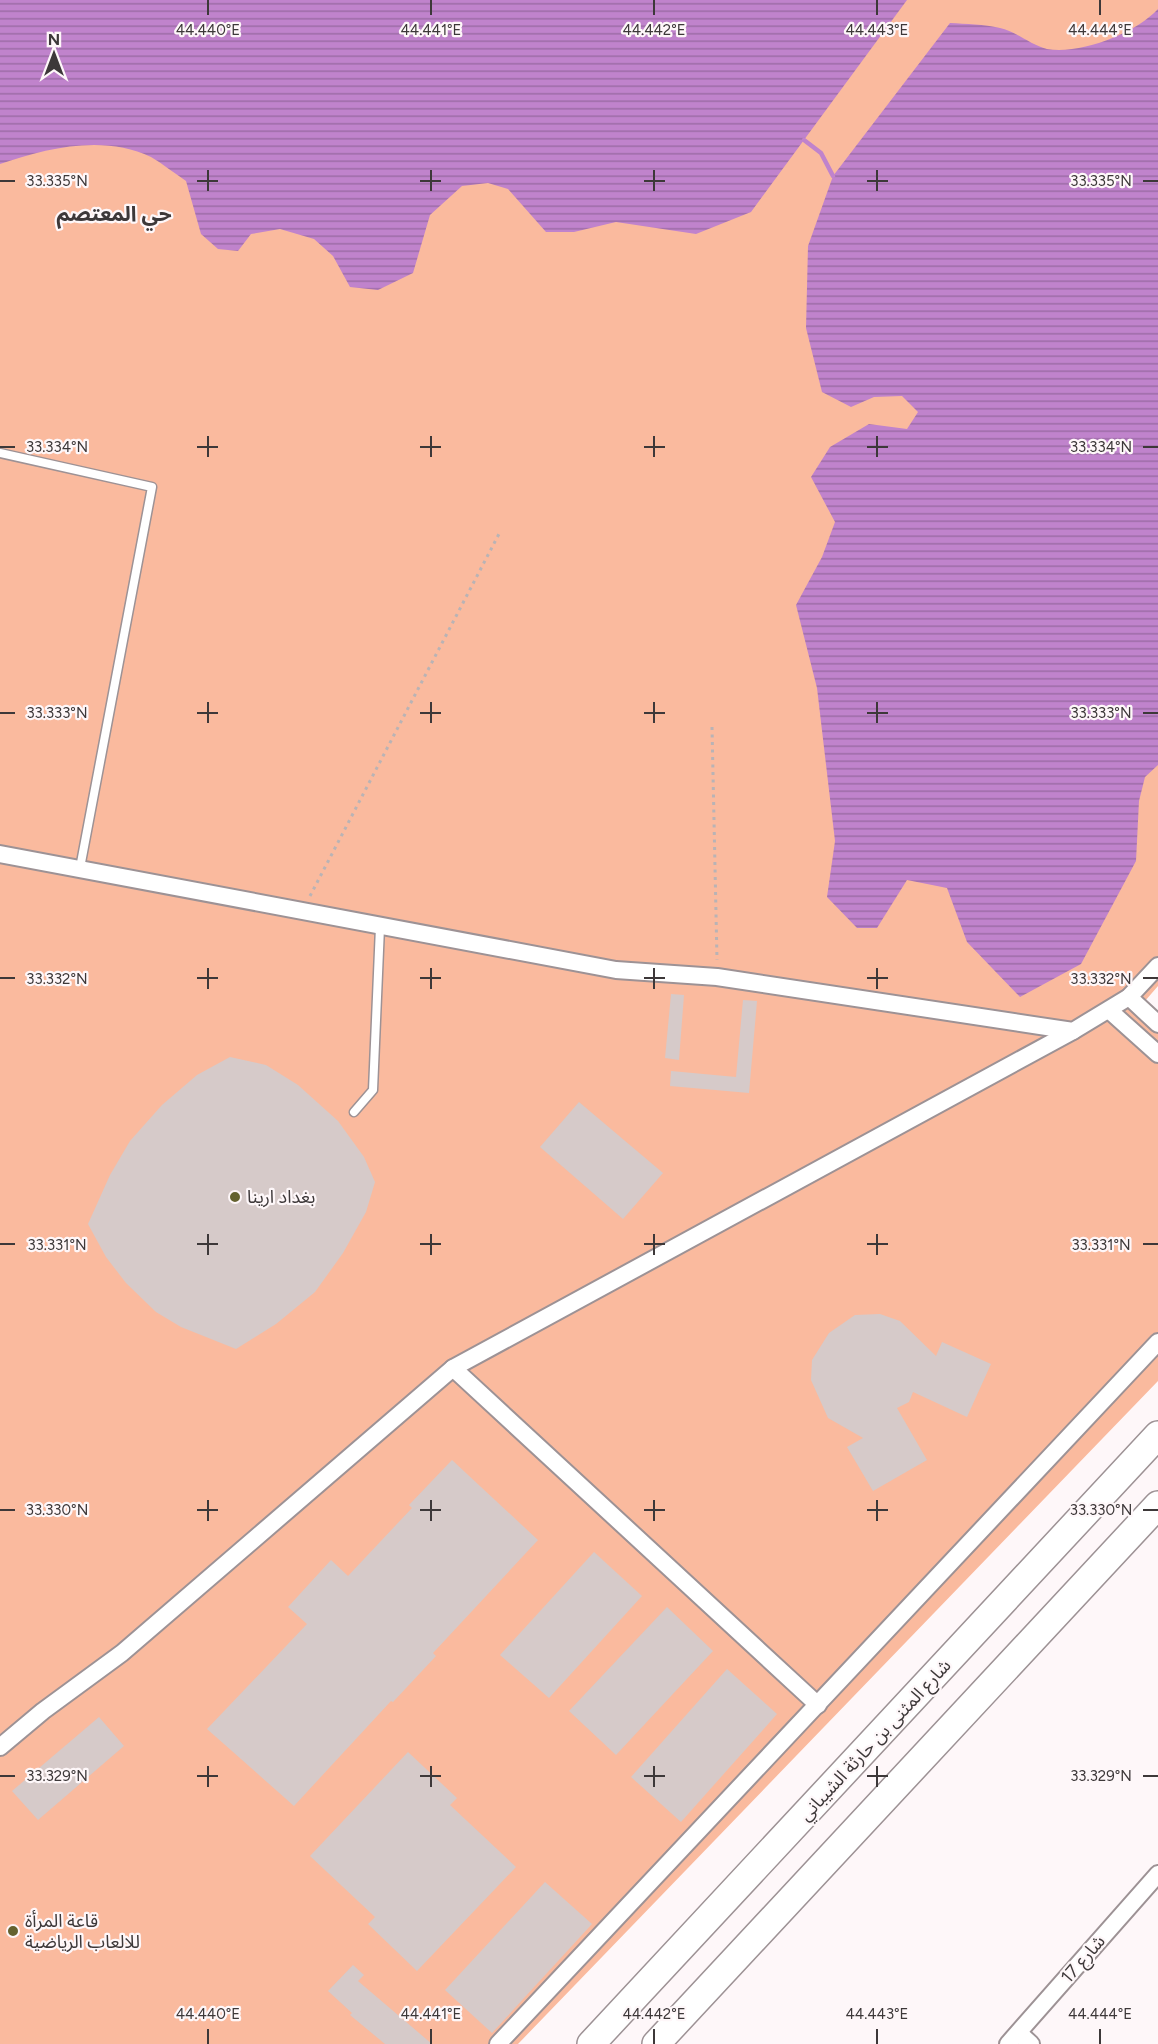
<svg xmlns="http://www.w3.org/2000/svg" width="1158" height="2044" font-family="Figtree,'Noto Sans Arabic',sans-serif">
	<defs>
		<pattern id="water-rules" width="6" height="5" patternUnits="userSpaceOnUse" patternTransform="scale(1.5)"><rect width="6" height="5" fill="#c083cc"/><path d="M0 2.5h6" fill="none" stroke="#9d6ca7"/></pattern>
	</defs>
	<rect width="100%" height="100%" fill="#fef7f9"/>
	<polygon fill="#faba9e" points="0,0 1158,0 1158,986 1145,1001 1158,1012 1158,1381 518,2044 0,2044"/>
	<g fill="url(#water-rules)">
		<path d="M0 0H907L751 212 696 234 616 222 574 232H546L508 189 488 183 462 186 430 215 413 273 378 290 350 287 333 256 314 239 280 229 251 234 238 251 218 249 201 234 186 181C174 173 163 164 151 157 104 134 46 148 0 164Z"/>
		<path d="M1158 9V765L1145 777 1139 801 1136 861 1081 964 1020 997 967 942 947 888 907 880 877 928H857L827 897 835 841 817 688 796 605 822 557 835 522 811 477 830 447 869 424 907 429 918 412 902 396 874 397 851 407 822 392 806 328 808 246 833 176 950 23C966 24 984 24 1000 28 1017 32 1031 45 1047 49 1080 55 1136 33 1158 9Z"/>
	</g>
	<g fill="none" stroke-linecap="round" stroke-linejoin="round">
		<polyline stroke="#c083cc" stroke-width="4.5" points="804,140 821,153 833,176"/>
	</g>
	<g fill="#d6cac9">
		<polygon points="671,994 684,995 679,1060 665,1058"/>
		<polygon points="743,1000 757,1001 749,1093 670,1086 671,1071 736,1077"/>
		<polygon points="230,1057 266,1065 298,1085 338,1121 364,1157 375,1182 366,1212 343,1253 315,1292 276,1324 236,1349 181,1327 156,1312 126,1283 106,1257 88,1224 110,1175 130,1141 162,1105 197,1075"/>
		<polygon points="579,1102 663,1173 623,1219 540,1147"/>
		<polygon points="880,1314 900,1321 936,1356 942,1342 991,1364 967,1417 913,1392 909,1402 897,1408 927,1460 873,1491 847,1447 863,1438 828,1418 811,1380 812,1360 829,1333 855,1315"/>
		<polygon points="452,1460 538,1540 433,1653 436,1656 393,1702 391,1701 294,1806 207,1729 307,1624 288,1607 331,1560 348,1576 412,1508 409,1505"/>
		<polygon points="594,1552 642,1596 549,1698 500,1655"/>
		<polygon points="667,1607 713,1651 616,1755 569,1711"/>
		<polygon points="727,1669 777,1714 681,1822 631,1777"/>
		<polygon points="99,1717 124,1746 38,1820 12,1791"/>
		<polygon points="408,1752 457,1798 450,1805 516,1867 417,1971 368,1924 375,1917 310,1856"/>
		<polygon points="545,1882 592,1924 492,2033 445,1990"/>
		<polygon points="353,1965 364,1975 358,1981 432,2044 385,2044 350,2015 352,2013 328,1991"/>
	</g>
	<g fill="none" stroke-linecap="round" stroke-linejoin="round">
		<g stroke="#9d9295" stroke-width="11">
			<g id="lane">
				<polyline points="0,453 152,487 80,868"/>
				<polyline points="354,1112 373,1090 380,927"/>
			</g>
		</g>
		<g stroke="#9d9295" stroke-width="20">
			<g id="street">
				<polyline points="0,854 616,970 717,977 1073,1031 1129,997 1158,966"/>
				<polyline points="1129,997 1158,1024"/>
				<polyline points="1110,1011 1158,1054"/>
				<polyline points="453,1368 818,1705"/>
				<polyline points="0,1747 43,1711 122,1653 453,1368 1073,1031"/>
				<polyline points="1019,2033 1031,2044"/>
				<polyline points="498,2044 1158,1342"/>
				<polyline points="1008,2044 1158,1874"/>
			</g>
		</g>
		<g stroke="#9d9295" stroke-width="30">
			<g id="primary">
				<polyline points="591,2044 1158,1435"/>
				<polyline points="656,2044 1158,1505"/>
			</g>
		</g>
		<g stroke="#b9b3b5" stroke-width="3" stroke-dasharray="3 4.5" stroke-linecap="butt">
			<polyline points="712,727 717,960"/>
			<polyline points="310,896 500,532"/>
		</g>
		<use href="#lane" stroke="#fff" stroke-width="8"/>
		<use href="#street" stroke="#fff" stroke-width="16"/>
		<use href="#primary" stroke="#fff" stroke-width="27"/>
	</g>
	<path fill="none" stroke="#3d3839" stroke-width="2" d="M208 0V15M431 0V15M654 0V15M877 0V15M1100 0V15M208 170V191M431 170V191M654 170V191M877 170V191M0 181H15M197 181H218M420 181H441M644 181H665M867 181H888M1143 181H1158M208 436V457M431 436V457M654 436V457M877 436V457M0 447H15M197 447H218M420 447H441M644 447H665M867 447H888M1143 447H1158M208 702V723M431 702V723M654 702V723M877 702V723M0 713H15M197 713H218M420 713H441M644 713H665M867 713H888M1143 713H1158M208 968V989M431 968V989M654 968V989M877 968V989M0 978H15M197 978H218M420 978H441M644 978H665M867 978H888M1143 978H1158M208 1234V1255M431 1234V1255M654 1234V1255M877 1234V1255M0 1244H15M197 1244H218M420 1244H441M644 1244H665M867 1244H888M1143 1244H1158M208 1500V1521M431 1500V1521M654 1500V1521M877 1500V1521M0 1510H15M197 1510H218M420 1510H441M644 1510H665M867 1510H888M1143 1510H1158M208 1766V1787M431 1766V1787M654 1766V1787M877 1766V1787M0 1776H15M197 1776H218M420 1776H441M644 1776H665M867 1776H888M1143 1776H1158M208 2029V2044M431 2029V2044M654 2029V2044M877 2029V2044M1100 2029V2044"/>
	<g fill="#64622f" stroke="#fef7f9" stroke-width="2">
		<circle cx="235" cy="1197" r="6"/>
		<circle cx="13" cy="1931" r="6"/>
	</g>
	<g text-anchor="middle" stroke-width="4.5" stroke-linejoin="round" paint-order="stroke">
		<g font-size="18" fill="#3d3839" stroke="#fef7f9" text-anchor="start">
			<text x="247" y="1203">بغداد ارينا</text>
			<text x="25" y="1927">قاعة المرأة<tspan x="25" dy="21">للالعاب الرياضية</tspan></text>
		</g>
		<g font-size="18" fill="#3d3839" stroke="#fef7f9">
			<text transform="translate(875 1740) rotate(-47)" y="6">شارع المثنى بن حارثة الشيباني</text>
			<text transform="translate(1083 1959) rotate(-49)" y="6">شارع 17</text>
		</g>
		<g font-size="21" font-weight="bold" fill="#3d3839" stroke="#fef7f9">
			<text x="114" y="221">حي المعتصم</text>
		</g>
	</g>
	<g font-size="15" text-anchor="middle" fill="#3d3839" stroke="#fef7f9" stroke-width="4.5" stroke-linejoin="round" paint-order="stroke">
		<text x="208" y="35">44.440°E</text>
		<text x="431" y="35">44.441°E</text>
		<text x="654" y="35">44.442°E</text>
		<text x="877" y="35">44.443°E</text>
		<text x="1100" y="35">44.444°E</text>
		<text x="57" y="186">33.335°N</text>
		<text x="1101" y="186">33.335°N</text>
		<text x="57" y="452">33.334°N</text>
		<text x="1101" y="452">33.334°N</text>
		<text x="57" y="718">33.333°N</text>
		<text x="1101" y="718">33.333°N</text>
		<text x="57" y="984">33.332°N</text>
		<text x="1101" y="984">33.332°N</text>
		<text x="57" y="1250">33.331°N</text>
		<text x="1101" y="1250">33.331°N</text>
		<text x="57" y="1515">33.330°N</text>
		<text x="1101" y="1515">33.330°N</text>
		<text x="57" y="1781">33.329°N</text>
		<text x="1101" y="1781">33.329°N</text>
		<text x="208" y="2019">44.440°E</text>
		<text x="431" y="2019">44.441°E</text>
		<text x="654" y="2019">44.442°E</text>
		<text x="877" y="2019">44.443°E</text>
		<text x="1100" y="2019">44.444°E</text>
	</g>
	<g transform="translate(54 54)" stroke="#fef7f9" stroke-width="4.5" paint-order="stroke">
	<path d="M0-4.5L10 22L0 15L-10 22Z" fill="#3d3839"/>
	<text y="-9" font-size="16" font-weight="bold" text-anchor="middle" fill="#3d3839">N</text>
	</g>
</svg>
